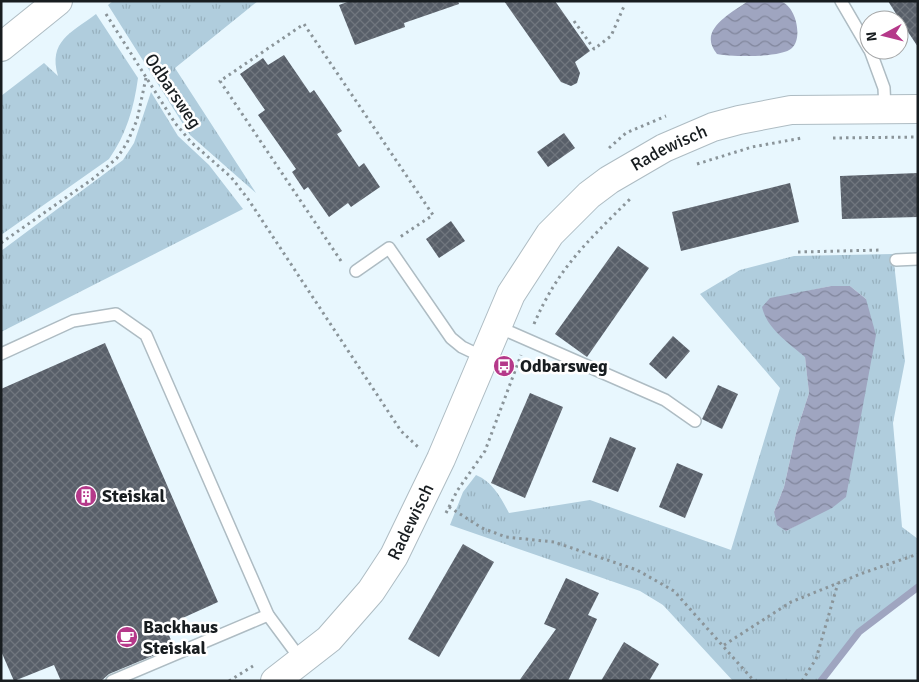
<svg xmlns="http://www.w3.org/2000/svg" width="919" height="682" font-family="Signika,sans-serif">
	<defs>
		<pattern id="grass-tufts" width="24" height="20" patternUnits="userSpaceOnUse" patternTransform="scale(1.25)"><rect width="24" height="20" fill="#b0cddd"/><path d="M3 7l-1-3M5 7V3M7 7l1-3M15 17l-1-3M17 17v-4M19 17l1-3" fill="none" stroke="#97b0bd"/></pattern>
		<pattern id="water-waves" width="16" height="10" patternUnits="userSpaceOnUse" patternTransform="scale(1.25)"><rect width="16" height="10" fill="#9fa5c0"/><path d="M0 5q4-4 8 0t8 0" fill="none" stroke="#81869c"/></pattern>
		<pattern id="building-cross-hatch" width="8" height="8" patternUnits="userSpaceOnUse" patternTransform="scale(1.25)"><rect width="8" height="8" fill="#585f69"/><path d="M0 0l8 8M0 8l8-8" fill="none" stroke="#70767e"/></pattern>
	</defs>
	<rect width="100%" height="100%" fill="#e8f7fe"/>
	<g fill="url(#grass-tufts)" fill-rule="evenodd">
		<polygon points="113,1 258,1 175,68 256,193 190,135 108,5"/>
		<path d="M96 14 138 78C134 108 126 135 109 159L1 235V96L44 63 58 76C48 41 71 33 96 14Z"/>
		<polygon points="151,92 178,136 209,165 243,209 1,332 1,251 123,160 134,143"/>
		<path d="M893 254 905 361 893 423 902 527 918 539V587L859 632 821 681H733L663 605 640 591 450 525 463 492 476 475C493 482 501 498 509 513L590 500 731 550 780 388 700 294 740 270 794 256ZM831 286H850L866 299 806 520 786 531 774 512 784 487 796 433 809 393 805 356 770 299Z"/>
	</g>
	<g fill="url(#water-waves)">
		<path d="M748 1C758 1 773 0 782 2 796 7 803 38 792 48 782 58 732 57 717 54 697 30 730 14 748 1Z"/>
		<path d="M831 286H850L866 299 876 335 846 497 832 508 786 531 777 525 774 512 784 487 796 433 809 393 805 357C789 343 767 329 762 307L770 298Z"/>
	</g>
	<g fill="none" stroke-linecap="round" stroke-linejoin="round">
		<polyline stroke="#9fa5c0" stroke-width="7" points="821,681 859,632 918,587"/>
	</g>
	<g fill="url(#building-cross-hatch)">
		<polygon points="350,1 458,1 459,4 404,23 405,27 355,45 339,5"/>
		<polygon points="504,1 555,1 590,51 575,62 580,73 577,83 571,86 561,82"/>
		<polygon points="888,1 918,1 918,47 900,20"/>
		<polygon points="284,55 310,93 314,90 342,131 337,134 359,167 364,163 380,187 351,207 348,203 329,217 308,187 304,190 292,172 296,169 258,115 265,110 240,74 263,58 268,65"/>
		<polygon points="564,133 575,148 548,167 537,152"/>
		<polygon points="918,173 918,217 842,219 840,176"/>
		<polygon points="790,183 799,222 681,251 672,212"/>
		<polygon points="451,221 465,241 439,258 426,239"/>
		<polygon points="618,246 649,268 587,357 555,334"/>
		<polygon points="673,336 690,351 666,379 649,364"/>
		<polygon points="105,343 218,602 165,626 174,647 109,674 101,681 61,681 54,665 14,681 1,651 1,389"/>
		<polygon points="718,385 738,394 722,429 702,419"/>
		<polygon points="530,393 563,407 525,498 491,483"/>
		<polygon points="610,437 636,448 618,492 592,482"/>
		<polygon points="677,463 703,474 685,518 659,507"/>
		<polygon points="463,544 494,562 439,657 408,639"/>
		<polygon points="566,578 599,593 588,615 597,619 568,681 519,681 556,629 544,624"/>
		<polygon points="624,642 659,664 649,681 601,681"/>
	</g>
	<g fill="none" stroke-linecap="round" stroke-linejoin="round">
		<g stroke="#aebcc3" stroke-width="14">
			<g id="service">
				<polyline points="841,1 869,49"/>
				<polyline points="870,50 884,88 885,109"/>
				<polyline points="896,260 918,259"/>
				<polyline points="356,271 389,248 451,338 462,347 483,357"/>
				<polyline points="496,326 665,400 695,421"/>
				<polyline points="1,354 73,321 116,314 146,335 268,615 302,661"/>
				<polyline points="112,681 268,615"/>
			</g>
		</g>
		<g stroke="#aebcc3" stroke-width="30">
			<g id="tertiary">
				<path id="s1" d="M275 681 329 639 371 591 394 556 441 459 511 294 550 234 589 195 609 180 664 148 713 127 739 120 791 110 918 109"/>
			</g>
		</g>
		<g stroke="#aebcc3" stroke-width="30">
			<polyline id="trunk" points="1,47 58,1"/>
		</g>
		<g stroke="#8a9499" stroke-width="3" stroke-dasharray="2.5 4" stroke-linecap="butt">
			<polyline points="106,14 175,123 191,142 231,177 248,199 401,431 418,447"/>
			<polyline points="574,21 594,49 611,36 625,4"/>
			<polyline points="833,138 918,137"/>
			<polyline points="609,148 626,133 666,116"/>
			<polyline points="697,164 752,147 802,138"/>
			<polyline points="1,243 94,178 117,158 127,143 137,120 146,78"/>
			<polyline points="798,252 882,250"/>
			<polyline points="341,261 220,81 304,24 433,215 400,237"/>
			<path d="M534 324C558 268 588 241 630 199"/>
			<polyline points="449,507 482,528 506,537 554,542 637,570 674,591 754,681"/>
			<polyline points="446,513 457,491 485,451 521,355"/>
			<polyline points="724,645 791,602 863,573 918,554"/>
			<polyline points="229,681 253,666"/>
			<polyline points="802,681 816,659 838,583"/>
		</g>
		<use href="#service" stroke="#fff" stroke-width="11"/>
		<use href="#tertiary" stroke="#fff" stroke-width="28"/>
		<use href="#trunk" stroke="#fff" stroke-width="28"/>
	</g>
	<defs>
		<g id="bus-disc" transform="scale(1.125)"><circle r="9.5" fill="#b5398a" stroke="#fff"/><path d="M-5-6H5V4H4V6H2V4H-2V6H-4V4H-5ZM-3.5-4V0h7V-4ZM-3.5 1.2v1.5H-2V1.2ZM2 1.2v1.5H3.5V1.2Z" fill="#fff"/></g>
		<g id="building-disc" transform="scale(1.125)"><circle r="9.5" fill="#b5398a" stroke="#fff"/><path d="M-4-6H4V6H1V3H-1V6H-4ZM-2.5-4.3h1.7v1.8h-1.7ZM.8-4.3h1.7v1.8H.8ZM-2.5-1h1.7V.8h-1.7ZM.8-1h1.7V.8H.8Z" fill="#fff"/></g>
		<g id="cafe-disc" transform="scale(1.125)"><circle r="9.5" fill="#b5398a" stroke="#fff"/><path d="M-5.5-4.5H6V0H3Q3 3.5 0 3.5H-2.5Q-5.5 3.5-5.5 0ZM3-3.2v2h1.7v-2ZM-6 4.5H4V6H-6Z" fill="#fff"/></g>
	</defs>
	<g fill-rule="evenodd">
		<use href="#bus-disc" x="504" y="366"/>
		<use href="#building-disc" x="86" y="496"/>
		<use href="#cafe-disc" x="127" y="637"/>
	</g>
	<g text-anchor="middle" stroke-width="5" stroke-linejoin="round" paint-order="stroke">
		<g font-size="18" fill="#181d20" stroke="#fff">
			<text transform="translate(173 91) rotate(56)" y="6">Odbarsweg</text>
			<text dy="6" stroke="none"><textPath href="#s1" startOffset="681">Radewisch</textPath></text>
			<text dy="6" stroke="none"><textPath href="#s1" startOffset="212">Radewisch</textPath></text>
		</g>
		<g font-size="18" font-weight="bold" fill="#181d20" stroke="#fff" text-anchor="start">
			<text x="520" y="372">Odbarsweg</text>
			<text x="102" y="502">Steiskal</text>
			<text x="143" y="633">Backhaus<tspan x="143" dy="21">Steiskal</tspan></text>
		</g>
	</g>
	<rect width="919" height="682" fill="none" stroke="#181d20" stroke-width="5"/>
	<g transform="translate(884 35) rotate(263)"><circle r="24" fill="#ffffff" stroke="#a3a5a6"/>
	<path d="M0-4L9 19L0 12L-9 19Z" fill="#b5398a"/>
	<text y="-8" font-size="14" font-weight="bold" text-anchor="middle" fill="#181d20">N</text>
	</g>
</svg>
